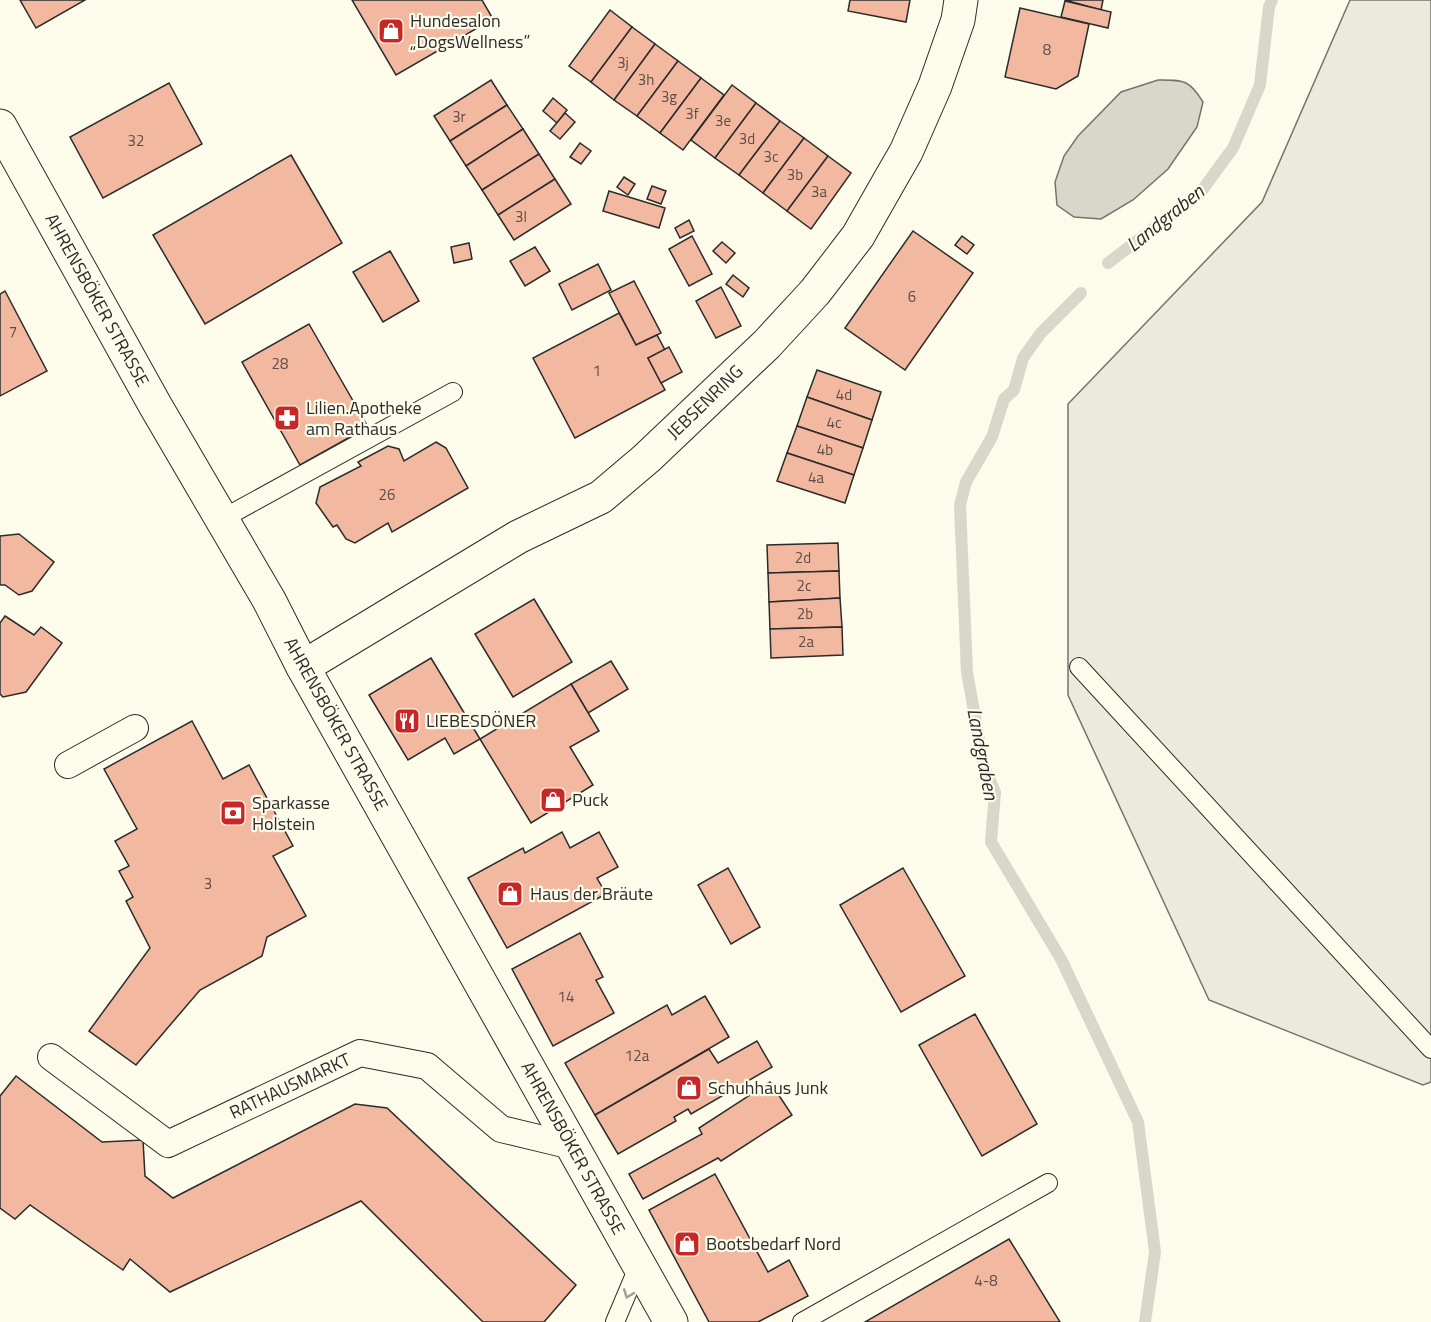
<svg xmlns="http://www.w3.org/2000/svg" width="1431" height="1322" font-family="'Titillium Web',sans-serif">
	<rect width="100%" height="100%" fill="#fdfbea"/>
	<polygon fill="#ecebdb" stroke="#74746e" stroke-width="1.5" points="1350,0 1431,0 1431,1082 1423,1085 1209,1000 1068,695 1068,404 1262,202"/>
	<path fill="#d8d7c9" stroke="#74746e" stroke-width="1.5" d="M1158 80C1183 80 1189 79 1203 102L1197 127 1168 169 1133 200 1101 219 1074 217 1057 205 1055 182 1064 156 1078 136 1121 92Z"/>
	<g fill="none" stroke-linecap="round" stroke-linejoin="round">
		<g stroke="#d8d7c9" stroke-width="12">
			<polyline points="1108,263 1200,193 1233,148 1260,85 1269,7 1272,0"/>
			<polyline points="1081,293 1040,334 1023,358 1014,390 1004,399 992,437 966,482 960,505 967,672 984,767 995,792 991,842 1061,959 1138,1122 1155,1252 1145,1322"/>
		</g>
	</g>
	<g fill="#f2b8a0" stroke="#2b2b2b" stroke-width="1.5">
		<polygon points="20,0 85,0 36,28"/>
		<polygon points="352,0 482,0 493,19 396,75"/>
		<polygon points="850,0 910,0 906,22 848,11"/>
		<polygon points="1065,0 1103,0 1101,10"/>
		<polygon points="1065,1 1111,12 1108,28 1061,17"/>
		<polygon points="1020,8 1089,24 1078,76 1056,89 1005,77"/>
		<polygon points="610,10 632,27 591,82 569,66"/>
		<polygon points="632,27 655,44 614,100 591,82"/>
		<polygon points="655,44 678,61 637,116 614,100"/>
		<polygon points="678,61 701,78 660,133 637,116"/>
		<polygon points="701,78 724,95 683,150 660,133"/>
		<polygon points="491,80 507,105 450,141 434,116"/>
		<polygon points="169,83 202,144 103,198 70,137"/>
		<polygon points="732,85 756,103 715,158 691,140"/>
		<polygon points="553,98 567,110 557,123 543,111"/>
		<polygon points="756,103 780,121 739,175 715,158"/>
		<polygon points="507,105 523,129 466,166 450,141"/>
		<polygon points="565,113 575,122 560,139 550,131"/>
		<polygon points="780,121 804,138 763,193 739,175"/>
		<polygon points="523,129 539,154 482,190 466,166"/>
		<polygon points="804,138 828,156 787,211 763,193"/>
		<polygon points="580,143 591,151 581,164 570,157"/>
		<polygon points="539,154 555,179 498,215 482,190"/>
		<polygon points="291,155 342,243 205,324 153,235"/>
		<polygon points="828,156 851,173 811,229 787,211"/>
		<polygon points="624,177 635,184 628,195 617,187"/>
		<polygon points="555,179 571,204 514,240 498,215"/>
		<polygon points="652,186 666,191 661,204 647,199"/>
		<polygon points="609,191 665,208 659,228 603,211"/>
		<polygon points="689,220 694,231 680,238 675,228"/>
		<polygon points="913,231 973,273 905,370 845,328"/>
		<polygon points="692,236 712,274 689,286 669,249"/>
		<polygon points="962,236 974,245 967,254 955,245"/>
		<polygon points="722,242 735,253 726,263 713,251"/>
		<polygon points="469,243 472,259 454,263 451,247"/>
		<polygon points="535,247 550,271 525,286 510,261"/>
		<polygon points="390,251 419,301 383,322 353,272"/>
		<polygon points="598,264 611,290 572,310 559,284"/>
		<polygon points="733,275 749,288 743,297 726,284"/>
		<polygon points="634,281 661,333 636,345 609,293"/>
		<polygon points="721,287 741,326 716,338 696,301"/>
		<polygon points="5,291 47,371 0,396 0,294"/>
		<polygon points="619,313 636,345 657,335 665,350 648,358 665,390 575,438 533,358"/>
		<polygon points="309,324 368,427 300,465 242,362"/>
		<polygon points="669,347 682,372 661,383 648,358"/>
		<polygon points="817,370 881,392 872,420 807,397"/>
		<polygon points="807,397 872,420 863,448 797,426"/>
		<polygon points="797,426 863,448 854,475 787,453"/>
		<polygon points="436,442 446,448 468,488 392,532 388,523 355,543 346,539 337,525 333,527 316,503 320,487 361,466 358,462 388,446 399,449 404,461"/>
		<polygon points="787,453 854,475 845,503 777,481"/>
		<polygon points="19,534 54,562 32,591 19,595 5,585 0,585 0,536"/>
		<polygon points="838,543 839,571 768,573 767,545"/>
		<polygon points="839,571 840,598 769,602 768,573"/>
		<polygon points="840,598 842,627 770,629 769,602"/>
		<polygon points="534,599 572,662 513,697 475,634"/>
		<polygon points="5,616 34,635 41,627 62,643 26,692 3,697 0,694 0,623"/>
		<polygon points="842,627 843,655 771,658 770,629"/>
		<polygon points="431,658 480,739 454,754 445,738 408,760 369,695"/>
		<polygon points="611,661 628,689 588,713 571,684"/>
		<polygon points="571,684 599,731 570,747 593,785 531,823 480,739"/>
		<polygon points="192,721 223,779 249,765 293,846 273,856 306,916 267,937 262,956 200,990 136,1065 89,1031 150,948 126,901 133,897 119,871 129,866 115,841 137,829 104,769"/>
		<polygon points="562,832 570,848 599,832 618,867 597,878 606,894 507,948 468,878 523,848 525,853"/>
		<polygon points="728,868 760,927 731,944 698,885"/>
		<polygon points="903,868 965,976 901,1012 840,905"/>
		<polygon points="580,933 603,977 596,980 614,1013 553,1046 512,969"/>
		<polygon points="705,996 729,1037 595,1115 565,1063 667,1005 672,1015"/>
		<polygon points="975,1014 1037,1124 982,1156 919,1045"/>
		<polygon points="757,1041 772,1067 691,1114 688,1109 674,1117 676,1121 618,1154 595,1115 709,1049 718,1063"/>
		<polygon points="16,1076 102,1142 143,1140 145,1176 173,1198 355,1104 387,1108 576,1285 544,1322 483,1322 361,1201 170,1292 130,1259 123,1270 30,1205 15,1219 0,1208 0,1096"/>
		<polygon points="770,1082 792,1115 721,1161 718,1158 643,1199 629,1174 702,1134 699,1128"/>
		<polygon points="715,1174 768,1272 789,1260 808,1296 758,1322 709,1322 649,1210"/>
		<polygon points="1009,1239 1060,1322 865,1322"/>
	</g>
	<g fill="none" stroke-linecap="round" stroke-linejoin="round">
		<g stroke="#2b2b2b" stroke-width="20">
			<g id="service">
				<polyline points="222,519 453,392"/>
				<polyline points="1079,667 1431,1049"/>
				<polyline points="615,1322 639,1265"/>
				<polyline points="802,1322 1048,1183"/>
			</g>
		</g>
		<g stroke="#2b2b2b" stroke-width="28">
			<g id="pedestrian">
				<polyline points="68,765 135,728"/>
				<polyline points="51,1057 168,1144 360,1053 427,1066 501,1129 572,1146"/>
			</g>
		</g>
		<g stroke="#2b2b2b" stroke-width="35">
			<polyline id="minor" points="303,667 518,537 601,497 647,458 767,344 815,292 858,236 891,178 906,152 935,86 958,20 961,0"/>
		</g>
		<g stroke="#2b2b2b" stroke-width="35">
			<polyline id="secondary" points="0,126 155,405 269,600 303,667 671,1322"/>
		</g>
		<use href="#service" stroke="#fdfbea" stroke-width="18"/>
		<use href="#pedestrian" stroke="#fdfbea" stroke-width="26"/>
		<use href="#minor" stroke="#fdfbea" stroke-width="33"/>
		<use href="#secondary" stroke="#fdfbea" stroke-width="33"/>
	</g>
	<defs><path id="oneway-chevron" d="M-2-3.5L2.5 0L-2 3.5" fill="none" stroke-width="1.6" stroke-linecap="round" stroke-linejoin="round" transform="scale(1.5)"/></defs>
	<use stroke="#9e9d94" href="#oneway-chevron" transform="translate(628 1294) rotate(111)"/>
	<defs>
		<g id="shop-square" transform="scale(1.35)"><rect x="-9" y="-9" width="18" height="18" rx="4" fill="#c62828" stroke="#fdfbea"/><path d="M-5-2.5h2.3a2.7 3.5 0 0 1 5.4 0H5L5.5 6h-11ZM-1.5-2.5h3a1.5 2.3 0 0 0-3 0Z" fill="#fff"/></g>
		<g id="pharmacy-square" transform="scale(1.35)"><rect x="-9" y="-9" width="18" height="18" rx="4" fill="#c62828" stroke="#fdfbea"/><path d="M-2-6h4v4h4v4h-4v4h-4v-4h-4v-4h4Z" fill="#fff"/></g>
		<g id="restaurant-square" transform="scale(1.35)"><rect x="-9" y="-9" width="18" height="18" rx="4" fill="#c62828" stroke="#fdfbea"/><path d="M-5-6h1v4h1v-4h1v4h1v-4h1v5L-1.5 .5V6h-2V.5L-5-1ZM5-6V6H3V1.5H1.5Q1.5-4 5-6Z" fill="#fff"/></g>
		<g id="bank-square" transform="scale(1.35)"><rect x="-9" y="-9" width="18" height="18" rx="4" fill="#c62828" stroke="#fdfbea"/><path d="M-6-4H6V4H-6ZM0-2.3a2.3 2.3 0 1 0 0 4.6a2.3 2.3 0 1 0 0-4.6Z" fill="#fff"/></g>
	</defs>
	<g fill-rule="evenodd">
		<use href="#shop-square" x="391" y="31"/>
		<use href="#pharmacy-square" x="287" y="418"/>
		<use href="#restaurant-square" x="407" y="721"/>
		<use href="#shop-square" x="553" y="800"/>
		<use href="#bank-square" x="233" y="813"/>
		<use href="#shop-square" x="510" y="894"/>
		<use href="#shop-square" x="689" y="1088"/>
		<use href="#shop-square" x="687" y="1244"/>
	</g>
	<g text-anchor="middle" stroke-width="4.5" stroke-linejoin="round" paint-order="stroke">
		<g font-size="15" fill="#5d4e48">
			<text x="1047" y="55">8</text>
			<text x="623" y="68">3j</text>
			<text x="646" y="85">3h</text>
			<text x="669" y="102">3g</text>
			<text x="692" y="119">3f</text>
			<text x="459" y="122">3r</text>
			<text x="723" y="126">3e</text>
			<text x="747" y="144">3d</text>
			<text x="136" y="146">32</text>
			<text x="771" y="162">3c</text>
			<text x="795" y="180">3b</text>
			<text x="819" y="197">3a</text>
			<text x="521" y="222">3l</text>
			<text x="912" y="302">6</text>
			<text x="13" y="337">7</text>
			<text x="280" y="369">28</text>
			<text x="597" y="376">1</text>
			<text x="844" y="400">4d</text>
			<text x="834" y="428">4c</text>
			<text x="825" y="455">4b</text>
			<text x="816" y="483">4a</text>
			<text x="387" y="500">26</text>
			<text x="803" y="563">2d</text>
			<text x="804" y="591">2c</text>
			<text x="805" y="619">2b</text>
			<text x="806" y="647">2a</text>
			<text x="208" y="889">3</text>
			<text x="566" y="1002">14</text>
			<text x="637" y="1061">12a</text>
			<text x="986" y="1286">4-8</text>
		</g>
		<g font-size="18" fill="#2b2b2b" stroke="#fdfbea" text-anchor="start">
			<text x="410" y="27">Hundesalon<tspan x="410" dy="21">„DogsWellness”</tspan></text>
			<text x="306" y="414">Lilien.Apotheke<tspan x="306" dy="21">am Rathaus</tspan></text>
			<text x="426" y="727">LIEBESDÖNER</text>
			<text x="572" y="806">Puck</text>
			<text x="252" y="809">Sparkasse<tspan x="252" dy="21">Holstein</tspan></text>
			<text x="530" y="900">Haus der Bräute</text>
			<text x="708" y="1094">Schuhhaus Junk</text>
			<text x="706" y="1250">Bootsbedarf Nord</text>
		</g>
		<g font-size="18" fill="#2b2b2b" stroke="#fdfbea">
			<text transform="translate(97 300) rotate(61)" y="6">AHRENSBÖKER STRASSE</text>
			<text transform="translate(705 402) rotate(-44)" y="6">JEBSENRING</text>
			<text transform="translate(336 724) rotate(61)" y="6">AHRENSBÖKER STRASSE</text>
			<text transform="translate(290 1086) rotate(-25)" y="6">RATHAUSMARKT</text>
			<text transform="translate(573 1148) rotate(61)" y="6">AHRENSBÖKER STRASSE</text>
		</g>
		<g font-size="20" font-style="italic" fill="#2b2b2b" stroke="#fdfbea">
			<text transform="translate(1165 218) rotate(-39)" y="7">Landgraben</text>
			<text transform="translate(983 754) rotate(79)" y="7">Landgraben</text>
		</g>
	</g>
</svg>
